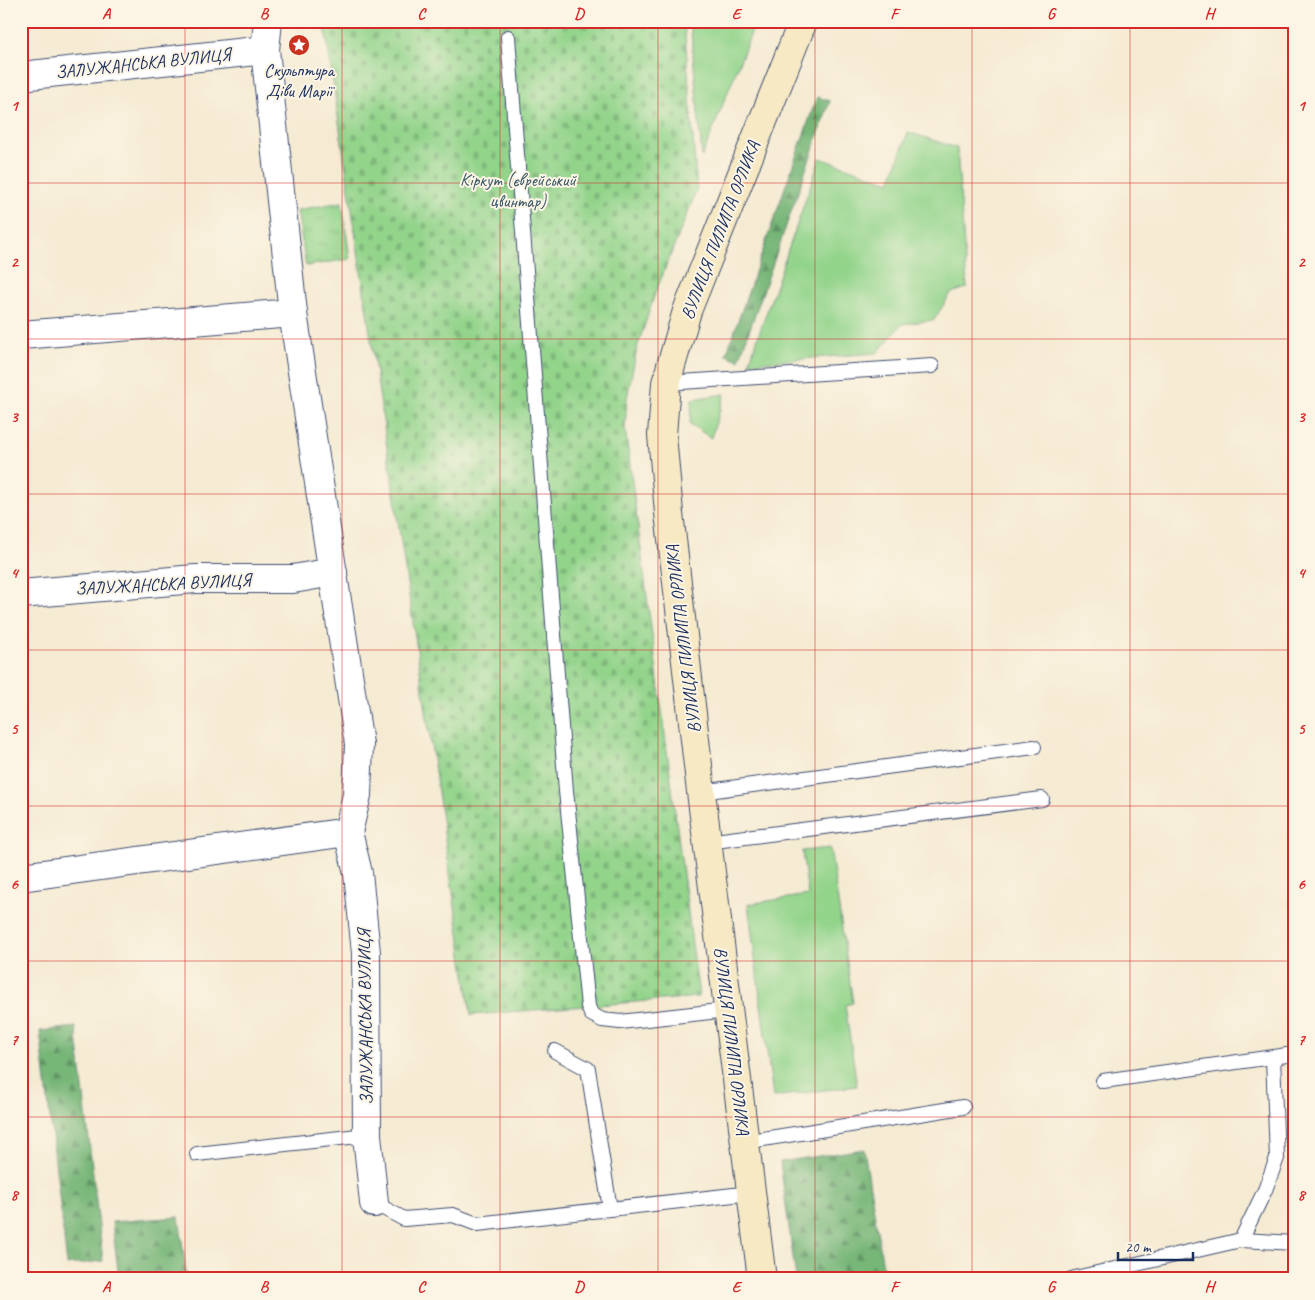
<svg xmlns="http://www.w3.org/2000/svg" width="1315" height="1300" font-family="Caveat,sans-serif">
	<defs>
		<pattern id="forest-firs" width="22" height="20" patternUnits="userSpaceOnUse" patternTransform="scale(1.25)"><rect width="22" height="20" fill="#76b677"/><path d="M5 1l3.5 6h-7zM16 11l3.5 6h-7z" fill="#609465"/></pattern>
		<pattern id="cemetery-stones" width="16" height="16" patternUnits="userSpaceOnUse" patternTransform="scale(1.25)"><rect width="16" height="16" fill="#93d48b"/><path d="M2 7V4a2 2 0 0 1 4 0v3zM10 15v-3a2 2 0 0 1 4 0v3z" fill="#7eb67a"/></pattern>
		<pattern id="park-tufts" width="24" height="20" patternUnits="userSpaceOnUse" patternTransform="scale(1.25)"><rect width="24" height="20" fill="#93d48b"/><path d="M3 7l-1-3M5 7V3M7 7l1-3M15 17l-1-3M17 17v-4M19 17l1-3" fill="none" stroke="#7eb67a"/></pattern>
	</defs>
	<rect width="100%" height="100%" fill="#fcf5e5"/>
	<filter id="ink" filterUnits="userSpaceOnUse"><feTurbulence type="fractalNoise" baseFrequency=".02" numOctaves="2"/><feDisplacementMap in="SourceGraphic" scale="10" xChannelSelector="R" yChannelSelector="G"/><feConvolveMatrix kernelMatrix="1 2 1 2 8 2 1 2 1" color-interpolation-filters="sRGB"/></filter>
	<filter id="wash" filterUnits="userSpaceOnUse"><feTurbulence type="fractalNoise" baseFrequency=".0096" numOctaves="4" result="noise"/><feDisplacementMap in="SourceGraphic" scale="20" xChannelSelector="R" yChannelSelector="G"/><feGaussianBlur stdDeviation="1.12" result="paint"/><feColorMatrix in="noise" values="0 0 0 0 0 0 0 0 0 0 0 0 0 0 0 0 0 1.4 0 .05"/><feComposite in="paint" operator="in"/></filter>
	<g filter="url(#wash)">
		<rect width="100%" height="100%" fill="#f5ead2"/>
		<g fill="#93d48b" stroke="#578274">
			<polygon points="690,21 756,21 702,157"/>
			<polygon points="908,132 957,148 967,288 951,293 934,320 902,324 877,353 749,363 820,158 890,182"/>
			<polygon points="725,394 711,438 690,424 692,399"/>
			<polygon points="830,848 853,1003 845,1005 857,1086 773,1097 748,904 808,895 802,851"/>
		</g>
		<g fill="url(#forest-firs)" stroke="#48726a">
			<polygon points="817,97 830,101 739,360 726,355"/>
			<polygon points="76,1027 103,1261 67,1265 40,1031"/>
			<polygon points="864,1149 885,1279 796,1279 780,1162"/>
			<polygon points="179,1217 187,1279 119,1279 112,1222"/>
		</g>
		<polygon fill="url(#cemetery-stones)" stroke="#578274" points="324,21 684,21 697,190 656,291 637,348 627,398 625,427 699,997 471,1015"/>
		<polygon fill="url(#park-tufts)" stroke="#578274" points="342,202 350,259 306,266 297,210"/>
	</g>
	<g filter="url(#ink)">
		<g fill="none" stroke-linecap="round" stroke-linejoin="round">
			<g stroke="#3c4b6f" stroke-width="16">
				<g id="service">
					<polyline points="508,37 566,791 588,1006 591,1014 602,1020 620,1022 728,1010"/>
					<polyline points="666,383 932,366"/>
					<polyline points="701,792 1034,747"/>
					<polyline points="707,842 1042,799"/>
					<polyline points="555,1051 588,1069 610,1209"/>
					<polyline points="1103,1081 1294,1054"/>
					<polyline points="744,1142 963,1107"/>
					<polyline points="197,1154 367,1135"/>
					<polyline points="374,1203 404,1219 453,1215 477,1224 751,1193"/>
					<polyline points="1241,1240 1265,1190 1277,1158 1273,1057"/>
					<polyline points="1071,1279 1241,1240 1294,1243"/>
				</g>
			</g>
			<g stroke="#3c4b6f" stroke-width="30">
				<g id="minor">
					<polyline points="21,76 265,50"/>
					<polyline points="21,335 293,313"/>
					<polyline points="21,594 195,579 293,579 333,572"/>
					<polyline points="348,832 358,873 366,953 367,1135 374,1203"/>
					<polyline points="21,877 348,832 357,795 359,744 293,313 265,50 268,21"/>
				</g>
			</g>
			<g stroke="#3c4b6f" stroke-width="30">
				<polyline id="secondary" points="762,1279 701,792 669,513 662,435 666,383 687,311 803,21"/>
			</g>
			<use href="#service" stroke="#fff" stroke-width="14"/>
			<use href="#minor" stroke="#fff" stroke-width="28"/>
			<use href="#secondary" stroke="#f7e9c3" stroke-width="28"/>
		</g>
	</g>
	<path fill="none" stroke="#d62828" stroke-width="1" stroke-opacity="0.55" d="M185 21V1279M342 21V1279M500 21V1279M658 21V1279M815 21V1279M972 21V1279M1130 21V1279M21 183H1294M21 339H1294M21 494H1294M21 650H1294M21 806H1294M21 961H1294M21 1117H1294"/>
	<defs>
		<g id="sight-disc" transform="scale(1.125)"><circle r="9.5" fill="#c8321e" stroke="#fcf5e5"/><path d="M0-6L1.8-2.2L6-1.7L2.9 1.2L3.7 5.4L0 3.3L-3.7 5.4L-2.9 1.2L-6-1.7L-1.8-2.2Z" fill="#fff"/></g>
	</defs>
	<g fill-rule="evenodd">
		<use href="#sight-disc" x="299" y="45"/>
	</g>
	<g text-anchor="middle" stroke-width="4" stroke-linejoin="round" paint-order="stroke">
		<g font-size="18" fill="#1b2f5e" stroke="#fcf5e5">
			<text transform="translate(143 63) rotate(-6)" y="6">ЗАЛУЖАНСЬКА ВУЛИЦЯ</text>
			<text transform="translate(720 230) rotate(-69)" y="6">ВУЛИЦЯ ПИЛИПА ОРЛИКА</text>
			<text transform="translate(163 584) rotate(-3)" y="6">ЗАЛУЖАНСЬКА ВУЛИЦЯ</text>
			<text transform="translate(683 639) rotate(-97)" y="6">ВУЛИЦЯ ПИЛИПА ОРЛИКА</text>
			<text transform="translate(365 1017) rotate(-91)" y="6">ЗАЛУЖАНСЬКА ВУЛИЦЯ</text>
			<text transform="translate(732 1041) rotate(83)" y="6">ВУЛИЦЯ ПИЛИПА ОРЛИКА</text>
		</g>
		<g font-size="18" fill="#1b2f5e" stroke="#fcf5e5">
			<text x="299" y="76">Скульптура<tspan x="299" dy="21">Діви Марії</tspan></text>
		</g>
		<g font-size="18" fill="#395869" stroke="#fcf5e5">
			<text x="518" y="186">Кіркут (єврейський<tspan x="518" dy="21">цвинтар)</tspan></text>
		</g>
	</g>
	<rect width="1315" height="1300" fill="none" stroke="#fcf5e5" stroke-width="55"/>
	<path d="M1118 1252v8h75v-8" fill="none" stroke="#1b2f5e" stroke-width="2.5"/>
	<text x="1125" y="1252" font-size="15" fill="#1b2f5e" stroke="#fcf5e5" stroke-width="4" paint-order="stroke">20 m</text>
	<rect x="28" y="28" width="1260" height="1244" fill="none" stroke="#d62828" stroke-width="2"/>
	<g font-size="16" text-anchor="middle" font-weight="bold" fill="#d62828">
		<text x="106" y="19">A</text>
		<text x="264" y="19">B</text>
		<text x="421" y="19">C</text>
		<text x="579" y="19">D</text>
		<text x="736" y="19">E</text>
		<text x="894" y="19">F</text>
		<text x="1051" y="19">G</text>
		<text x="1209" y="19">H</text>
		<text x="14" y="111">1</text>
		<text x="1301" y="111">1</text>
		<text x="14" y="267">2</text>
		<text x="1301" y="267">2</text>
		<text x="14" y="422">3</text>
		<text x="1301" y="422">3</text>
		<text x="14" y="578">4</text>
		<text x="1301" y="578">4</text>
		<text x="14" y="734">5</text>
		<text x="1301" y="734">5</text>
		<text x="14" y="889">6</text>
		<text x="1301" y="889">6</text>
		<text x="14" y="1045">7</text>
		<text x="1301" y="1045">7</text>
		<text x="14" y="1200">8</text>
		<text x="1301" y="1200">8</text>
		<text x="106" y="1292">A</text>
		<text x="264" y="1292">B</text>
		<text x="421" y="1292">C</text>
		<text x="579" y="1292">D</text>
		<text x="736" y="1292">E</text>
		<text x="894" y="1292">F</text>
		<text x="1051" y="1292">G</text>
		<text x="1209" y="1292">H</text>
	</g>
</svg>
